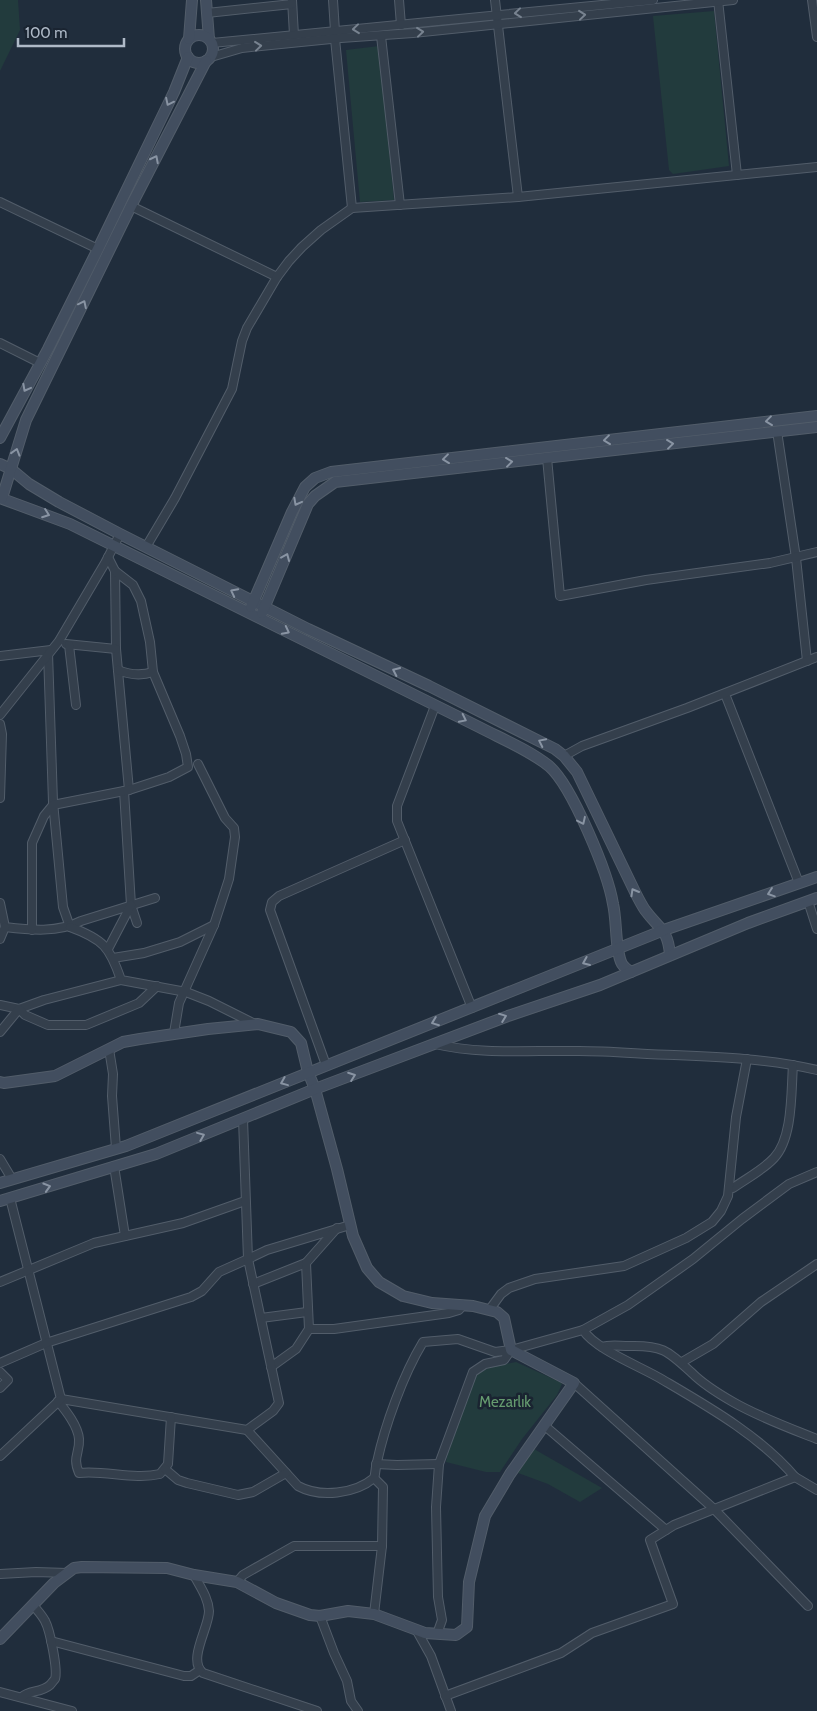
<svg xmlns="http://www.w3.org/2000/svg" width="817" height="1711" font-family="Cabin,sans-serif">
	<rect width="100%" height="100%" fill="#202d3c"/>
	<g fill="#223b3d">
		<polygon points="0,0 18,0 20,30 0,71"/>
		<polygon points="714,11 729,166 673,174 669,170 653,16"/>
		<polygon points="379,46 394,200 360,202 346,50"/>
		<path d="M516 1362 560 1382 562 1384 557 1395 522 1439 500 1472H486L446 1462 448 1452 475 1376C487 1366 501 1365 516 1362Z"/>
		<polygon points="534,1449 602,1488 580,1502 548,1484 518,1473"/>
	</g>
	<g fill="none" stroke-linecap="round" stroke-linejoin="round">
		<g stroke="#525d6a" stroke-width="10">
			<g id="street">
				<polyline points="292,0 294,35"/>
				<polyline points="333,0 335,31"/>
				<polyline points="399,0 401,25"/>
				<polyline points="495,0 518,197"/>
				<polyline points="718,0 737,175"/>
				<polyline points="812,0 817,37"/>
				<polyline points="207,13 292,4"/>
				<polyline points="381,36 400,205"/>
				<polyline points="335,39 352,208"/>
				<polyline points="212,43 653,0"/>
				<polyline points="211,57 242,48 341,38 413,33 733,0"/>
				<polyline points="0,202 98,249"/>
				<polyline points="131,206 277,277"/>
				<polyline points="0,343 40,363"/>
				<polyline points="777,431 796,558 807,661"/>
				<polyline points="547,458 560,596 646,580 770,563 817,552"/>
				<polyline points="146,547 175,498 232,389 242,341 247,328 277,277 289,261 302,247 321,230 352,208 518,197 817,167"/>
				<polyline points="108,557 115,571 116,649 129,790"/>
				<polyline points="66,644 116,649"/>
				<polyline points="69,645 76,705"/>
				<polyline points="48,653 53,802 63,907 70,927"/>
				<polyline points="0,656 51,650"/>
				<path d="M118 670C130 675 141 676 153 672"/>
				<polyline points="725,694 799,883"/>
				<polyline points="435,706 397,806 397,821 472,1008"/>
				<polyline points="0,715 59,641 105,563 120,534"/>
				<polyline points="0,724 2,734 0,798"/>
				<polyline points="564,756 582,746 687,708 817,657"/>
				<polyline points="124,791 131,905 137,923"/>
				<polyline points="808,901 817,929"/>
				<path d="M0 903 5 927C30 930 58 933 81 921L155 898"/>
				<path d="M70 927C103 939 110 947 121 980L186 992 209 1001 255 1024"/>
				<polyline points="32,930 32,843 44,816 53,805 129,790 169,777 188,767 186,754 180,736 153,672 150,642 141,601 133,585 115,571"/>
				<polyline points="0,939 5,927"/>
				<polyline points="108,949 131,905"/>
				<polyline points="113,958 144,953 180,942 214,925"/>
				<polyline points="0,1005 19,1009 44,1000 121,980"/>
				<polyline points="0,1032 19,1009 25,1015 48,1025 86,1025 139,1003 157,986"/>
				<polyline points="174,1033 179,1003 214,925 229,879 235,837 234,828 225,818 198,764"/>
				<path d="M435 1044C482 1055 531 1050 579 1051 610 1051 642 1054 674 1055 722 1057 770 1059 817 1070"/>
				<polyline points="109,1049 113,1074 112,1096 116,1148"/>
				<polyline points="326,1065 270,910 272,902 279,896 405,840"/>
				<polyline points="0,1159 12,1179"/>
				<polyline points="114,1166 125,1236"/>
				<path d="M729 1188H733C747 1178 763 1170 774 1158 793 1138 791 1092 793 1065"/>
				<polyline points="10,1198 61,1399"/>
				<polyline points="0,1282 94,1243 183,1223 245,1201"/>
				<polyline points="253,1284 306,1263"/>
				<polyline points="490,1309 501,1294 509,1288 535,1279 624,1266 686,1238 712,1222 721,1211 728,1196 736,1117 747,1059"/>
				<polyline points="261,1318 307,1312"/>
				<polyline points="309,1329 334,1329 449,1313 459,1310 463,1305"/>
				<polyline points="583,1330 628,1305 693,1259 742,1219 789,1184 817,1172"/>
				<path d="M602 1347C611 1344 619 1346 629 1346 663 1345 668 1351 692 1373 704 1385 719 1394 733 1402 759 1417 789 1428 817 1439"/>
				<polyline points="682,1362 713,1344 761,1302 817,1264"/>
				<polyline points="0,1363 46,1343 191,1297 202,1291 219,1272 248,1259 267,1250 350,1225"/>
				<polyline points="271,1367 296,1349 309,1329 306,1263 337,1228"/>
				<polyline points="0,1372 8,1380 0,1388"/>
				<polyline points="574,1383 714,1509 808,1606"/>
				<polyline points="61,1399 247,1430 273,1411 279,1403 248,1259 243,1119"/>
				<path d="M58 1401C66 1411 78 1426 79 1439 80 1453 72 1457 79 1473 105 1470 134 1480 160 1474L168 1464 171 1417"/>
				<polyline points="545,1426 666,1530"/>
				<path d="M247 1430 298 1486C320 1498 355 1494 374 1478 376 1473 375 1468 377 1462 385 1425 403 1375 423 1342L458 1339 495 1352 511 1350 504 1360 485 1364 473 1372 439 1464 436 1507 438 1597 442 1620 437 1634"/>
				<polyline points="0,1456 61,1399"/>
				<polyline points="376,1464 397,1465 439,1464"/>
				<polyline points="165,1469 178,1480 187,1483 238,1495 253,1492 286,1473"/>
				<polyline points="795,1477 817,1490"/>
				<polyline points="0,1574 36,1572 67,1573"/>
				<path d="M194 1575C200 1587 208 1597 209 1611 209 1628 187 1660 203 1673L317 1711"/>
				<polyline points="237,1582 243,1575 294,1546 382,1546"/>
				<polyline points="374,1614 382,1546 383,1487 374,1478"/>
				<polyline points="320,1616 334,1653 347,1681 351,1701 358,1711"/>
				<polyline points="417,1631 431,1656 451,1711"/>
				<polyline points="51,1641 184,1676 191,1676 200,1670"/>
				<polyline points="0,1692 72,1711"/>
				<path d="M445 1696 561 1653 592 1633 673 1604 650 1540 674 1525 795 1477C760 1436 709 1407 663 1380 642 1367 596 1350 583 1330L511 1350"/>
				<path d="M22 1697C29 1690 41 1693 50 1685 51 1684 54 1680 55 1679 58 1670 50 1630 45 1621 42 1615 37 1610 33 1605"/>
			</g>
		</g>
		<g stroke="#525d6a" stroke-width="12">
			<g id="secondary">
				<polyline points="206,0 209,39"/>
				<circle cx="199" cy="49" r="14"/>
				<polyline points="189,39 192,0"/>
				<polyline points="0,438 48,349 98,249 174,92 188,57"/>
				<path d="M0 464 11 469 29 484 59 502 120 534 308 629 429 686 555 749 564 756 577 772 635 892C638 898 641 904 645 910 659 929 668 929 670 955"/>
				<path d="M0 498 70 524 479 727C502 739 529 750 549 766 572 786 608 873 613 904 617 920 615 951 622 964 624 967 628 970 631 972"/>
				<polyline points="2,498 26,420 131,206 206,61"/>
				<polyline points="251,607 292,512 305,487 315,478 331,472 817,416"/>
				<polyline points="262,613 308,504 315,496 335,482 817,427"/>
				<polyline points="0,1082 4,1083 55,1076 123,1042 140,1039 208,1029 258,1024 291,1032 301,1043 308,1072 315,1089 337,1169 353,1236 367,1268 379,1282 403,1296 432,1303 473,1306 497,1312 504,1318 511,1350 574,1383 510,1474 485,1516 469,1582 467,1627 456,1635 425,1633 374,1614 348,1611 320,1616 310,1615 276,1603 237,1582 194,1575 167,1568 82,1567 74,1568 54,1583 0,1639"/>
				<polyline points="0,1183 126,1146 664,930 817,877"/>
				<polyline points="0,1201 156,1154 315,1089 508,1016 600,985 748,923 817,898"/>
			</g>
		</g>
		<use href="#street" stroke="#343f4c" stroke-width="8"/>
		<use href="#secondary" stroke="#424e5f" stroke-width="10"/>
	</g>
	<defs><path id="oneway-chevron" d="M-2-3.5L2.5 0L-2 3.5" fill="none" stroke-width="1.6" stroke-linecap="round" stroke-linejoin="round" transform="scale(1.25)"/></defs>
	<g stroke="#788390">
		<use href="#oneway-chevron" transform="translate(518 13) rotate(174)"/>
		<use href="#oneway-chevron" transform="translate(582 15) rotate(-6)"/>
		<use href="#oneway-chevron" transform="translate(356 29) rotate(174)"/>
		<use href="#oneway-chevron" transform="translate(420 32) rotate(-6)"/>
		<use href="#oneway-chevron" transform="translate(258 46) rotate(-6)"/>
	</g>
	<g stroke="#8994a3">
		<use href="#oneway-chevron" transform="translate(169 102) rotate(116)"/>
		<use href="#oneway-chevron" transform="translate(155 159) rotate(-63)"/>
		<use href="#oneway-chevron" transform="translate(83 304) rotate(-64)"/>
		<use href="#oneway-chevron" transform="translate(26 388) rotate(118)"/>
		<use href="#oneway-chevron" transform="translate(769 421) rotate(173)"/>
		<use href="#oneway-chevron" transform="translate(607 440) rotate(173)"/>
		<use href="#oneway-chevron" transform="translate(670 444) rotate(-7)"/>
		<use href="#oneway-chevron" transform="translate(16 452) rotate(-73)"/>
		<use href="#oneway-chevron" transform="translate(446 459) rotate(173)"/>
		<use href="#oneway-chevron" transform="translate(509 462) rotate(-7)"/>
		<use href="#oneway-chevron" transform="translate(297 502) rotate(118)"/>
		<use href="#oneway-chevron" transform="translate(46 514) rotate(20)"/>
		<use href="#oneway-chevron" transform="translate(286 557) rotate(-67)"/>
		<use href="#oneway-chevron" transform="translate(234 592) rotate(-153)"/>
		<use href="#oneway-chevron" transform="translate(286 631) rotate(27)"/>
		<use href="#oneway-chevron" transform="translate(396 671) rotate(-155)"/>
		<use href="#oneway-chevron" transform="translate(463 719) rotate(26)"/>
		<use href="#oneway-chevron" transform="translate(542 742) rotate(-154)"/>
		<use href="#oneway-chevron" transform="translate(582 821) rotate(65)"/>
		<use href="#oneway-chevron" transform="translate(634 892) rotate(-120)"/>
		<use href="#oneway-chevron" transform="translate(771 893) rotate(161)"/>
		<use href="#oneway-chevron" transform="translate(586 962) rotate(157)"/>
		<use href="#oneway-chevron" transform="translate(503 1017) rotate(-21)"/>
		<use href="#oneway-chevron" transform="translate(435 1022) rotate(159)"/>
		<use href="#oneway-chevron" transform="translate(352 1076) rotate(-20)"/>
		<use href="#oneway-chevron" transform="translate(284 1082) rotate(158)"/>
		<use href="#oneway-chevron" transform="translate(201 1136) rotate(-22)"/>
		<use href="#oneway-chevron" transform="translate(47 1187) rotate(-17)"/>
	</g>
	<g text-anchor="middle" stroke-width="5" stroke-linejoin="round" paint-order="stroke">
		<g font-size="15" fill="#659b6f" stroke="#1a2431">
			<text x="505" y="1407">Mezarlık</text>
		</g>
	</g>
	<path d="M18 38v8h106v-8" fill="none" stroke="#afbac8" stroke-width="2.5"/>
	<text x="25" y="38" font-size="15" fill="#afbac8" stroke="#1a2431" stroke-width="4" paint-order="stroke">100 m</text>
</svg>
